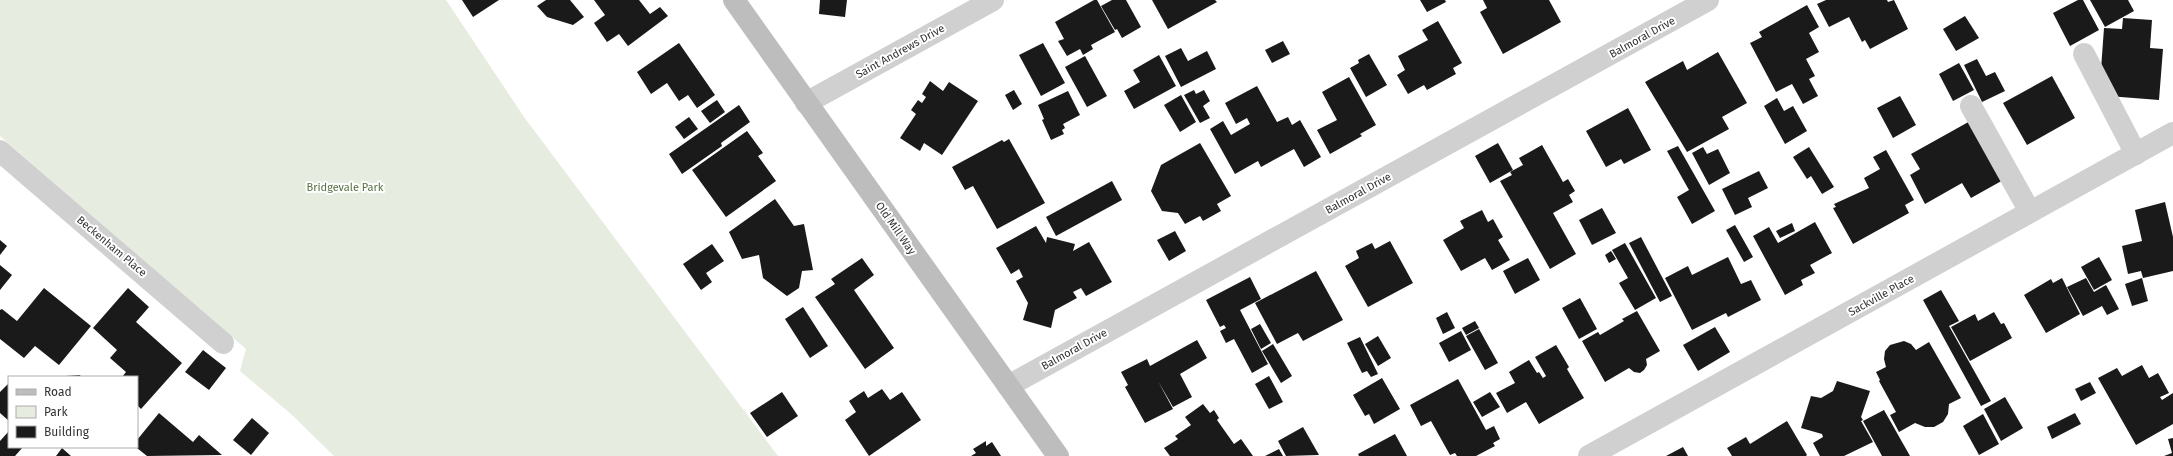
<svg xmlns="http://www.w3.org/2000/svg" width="2173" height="456" font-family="'Fira Sans',sans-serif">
	<rect width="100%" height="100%" fill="#fff"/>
	<polygon fill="#e6ecdf" points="0,0 446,0 524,117 778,456 334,456 291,414 240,371 246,349 0,136"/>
	<g fill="#1a1a1a">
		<polygon points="462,0 499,0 473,17"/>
		<polygon points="546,0 570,0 584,17 573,25 547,17 537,6"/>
		<polygon points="594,0 639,0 650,14 660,7 668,16 628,46 619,34 607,42 594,23 605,15"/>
		<polygon points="820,0 847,0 845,17 819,14"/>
		<polygon points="1094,0 1097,0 1115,32 1091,45 1093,49 1083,55 1080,49 1067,56 1058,41 1064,39 1055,22"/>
		<polygon points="1112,0 1126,0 1141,27 1122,38 1117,29 1115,30 1101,6"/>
		<polygon points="1152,0 1215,0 1217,2 1168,29"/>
		<polygon points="1420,0 1445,0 1446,2 1427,12"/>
		<polygon points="1483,0 1549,0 1561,22 1503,54 1480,12 1487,8"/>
		<polygon points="1826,0 1887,0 1888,2 1894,0 1908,29 1870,49 1865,40 1862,42 1849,17 1829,27 1817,4"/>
		<polygon points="2078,0 2083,0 2099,30 2070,46 2053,13"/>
		<polygon points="2090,0 2128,0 2134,11 2105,27"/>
		<polygon points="1807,5 1819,27 1809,33 1819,52 1806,59 1815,76 1809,79 1818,96 1803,104 1792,84 1776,92 1750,43 1762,37 1759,32"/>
		<polygon points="1965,16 1979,38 1956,51 1943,29"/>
		<polygon points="2123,18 2152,20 2150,48 2163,49 2159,100 2108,96 2100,83 2104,28 2122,29"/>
		<polygon points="1438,21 1462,63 1453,68 1456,74 1427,90 1424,85 1408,94 1397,75 1405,70 1398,56 1428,40 1422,30"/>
		<polygon points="1283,41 1290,54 1272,63 1265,50"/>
		<polygon points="679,43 715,95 697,108 688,95 679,101 667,83 651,94 637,72"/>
		<polygon points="1043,43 1065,83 1041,96 1019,55"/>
		<polygon points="1181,48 1188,61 1207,51 1216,69 1181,87 1165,56"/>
		<polygon points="1718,52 1747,103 1722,117 1729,129 1687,152 1645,82 1683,61 1687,70"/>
		<polygon points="1369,54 1387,85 1366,97 1350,68 1359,63 1358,60"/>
		<polygon points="1159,55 1176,86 1134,109 1124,91 1140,82 1133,70"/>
		<polygon points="1085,56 1107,96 1087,107 1065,67"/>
		<polygon points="1977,59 1986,76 1995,72 2005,91 1982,102 1964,65"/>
		<polygon points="1959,63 1974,90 1953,101 1939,74"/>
		<polygon points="2052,76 2075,118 2027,145 2003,103"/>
		<polygon points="1349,77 1376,125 1360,134 1362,136 1330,154 1317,130 1337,120 1322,92"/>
		<polygon points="930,81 943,91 949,82 978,101 942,155 924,143 920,151 900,138 916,114 911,110 918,100 922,103 926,97 922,94"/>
		<polygon points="1257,86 1277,122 1288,117 1292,125 1300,120 1321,157 1304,167 1294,149 1261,167 1258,161 1235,174 1210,129 1223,121 1231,135 1250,124 1247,118 1236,124 1225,103"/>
		<polygon points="1014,90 1022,104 1013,110 1005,95"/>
		<polygon points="1194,90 1196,94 1204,90 1210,101 1203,106 1210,118 1200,123 1184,95"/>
		<polygon points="1068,91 1080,115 1063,124 1065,128 1062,130 1064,134 1051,140 1042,120 1044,119 1038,105"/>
		<polygon points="1181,95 1196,122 1180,132 1164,105"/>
		<polygon points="1900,96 1916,125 1893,138 1877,108"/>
		<polygon points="1777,98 1784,111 1793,106 1807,131 1785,144 1764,106"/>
		<polygon points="717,100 725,112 710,123 701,111"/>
		<polygon points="739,105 750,122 721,143 722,146 682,174 669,154"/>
		<polygon points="1628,108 1651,150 1624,164 1621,159 1606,167 1586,131"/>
		<polygon points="689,117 698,129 684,139 675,127"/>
		<polygon points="1972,120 2005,179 1971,198 1962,183 1925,204 1910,175 1920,169 1911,154"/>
		<polygon points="747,131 763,153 758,156 776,181 726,217 692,170"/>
		<polygon points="1009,139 1045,203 997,229 973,186 965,190 952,167 1002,140 1004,142"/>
		<polygon points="1200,143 1231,196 1217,204 1221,211 1203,221 1200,216 1185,224 1178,213 1162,211 1151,191 1161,165"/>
		<polygon points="1498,143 1513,170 1490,183 1475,156"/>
		<polygon points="1542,145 1563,182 1568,179 1575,191 1569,195 1573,202 1553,213 1576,254 1550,269 1500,181 1512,175 1510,172 1523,165 1519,158"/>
		<polygon points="1678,146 1715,211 1692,224 1677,197 1689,190 1667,151"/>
		<polygon points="1703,147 1707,154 1718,149 1730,173 1709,185 1692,153"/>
		<polygon points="1809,147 1834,187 1822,194 1811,176 1807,179 1793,157"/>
		<polygon points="1886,150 1914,200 1905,205 1909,213 1853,244 1833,208 1836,207 1834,204 1869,188 1864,178 1880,169 1873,157"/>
		<polygon points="1759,171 1768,188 1748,198 1752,207 1735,215 1722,189"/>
		<polygon points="1112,181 1122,200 1056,236 1046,217"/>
		<polygon points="775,199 794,226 804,224 813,270 802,271 799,288 787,296 763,278 759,255 742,259 729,232"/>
		<polygon points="2165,202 2173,237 2173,271 2143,278 2141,271 2128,274 2122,246 2142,241 2135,210"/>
		<polygon points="1602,208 1616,233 1592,245 1579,220"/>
		<polygon points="1482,210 1488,222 1493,219 1503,237 1498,240 1510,260 1492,270 1485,258 1461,271 1443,240 1464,228 1460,221"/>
		<polygon points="1815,222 1832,253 1810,265 1815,273 1801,280 1803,285 1785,295 1753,236 1769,227 1778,243"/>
		<polygon points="1792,223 1795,231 1780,238 1776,231"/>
		<polygon points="1735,225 1753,257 1744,262 1726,230"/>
		<polygon points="1036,226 1046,243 1047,237 1075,244 1073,251 1089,242 1112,282 1086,296 1081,288 1073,292 1077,298 1055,310 1051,328 1023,320 1028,303 1016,281 1023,277 1019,269 1011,274 996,248"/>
		<polygon points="1175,231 1186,251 1169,261 1157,240"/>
		<polygon points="1641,237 1672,296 1660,302 1629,243"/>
		<polygon points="0,240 7,246 0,255"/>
		<polygon points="1390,241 1413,283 1368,307 1345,266 1359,258 1356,251 1372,243 1375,249"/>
		<polygon points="1625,243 1656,298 1635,310 1619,283 1628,278 1612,250"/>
		<polygon points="712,244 724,261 706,273 712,282 701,290 683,264"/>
		<polygon points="1611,251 1616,259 1609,263 1605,255"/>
		<polygon points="1728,257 1741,284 1751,280 1761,300 1728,317 1726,313 1692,330 1665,278 1688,266 1692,275"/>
		<polygon points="2099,257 2112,280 2094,290 2081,267"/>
		<polygon points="862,258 874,275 854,290 894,348 865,369 815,297 835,284 831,279"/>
		<polygon points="1528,258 1540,280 1515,294 1503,271"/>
		<polygon points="0,265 12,275 0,290"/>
		<polygon points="1316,271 1343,320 1303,341 1298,333 1277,344 1255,303"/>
		<polygon points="1250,277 1261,299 1240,310 1268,364 1252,373 1234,339 1226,343 1220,331 1226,328 1224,325 1220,327 1206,300"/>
		<polygon points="2062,278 2080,314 2046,333 2024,295 2051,279 2053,283"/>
		<polygon points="2086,278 2094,292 2106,285 2119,309 2107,315 2102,306 2083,316 2067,287"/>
		<polygon points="2142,278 2148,301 2132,306 2125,284"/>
		<polygon points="44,288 91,326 59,365 35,346 24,358 0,339 0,310 2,309 17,321"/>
		<polygon points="128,288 149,307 136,322 182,363 141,409 137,405 137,377 122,377 126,372 110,358 117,350 93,328"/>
		<polygon points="1941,290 1959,321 1949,326 1991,401 1981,406 1923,300"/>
		<polygon points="1580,298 1597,329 1579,339 1562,308"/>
		<polygon points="803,307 828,346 810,358 785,319"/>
		<polygon points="1637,311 1660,351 1646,359 1647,365 1644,370 1640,373 1634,372 1629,368 1605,382 1582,341 1598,332 1600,335 1624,321 1622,319"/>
		<polygon points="1447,312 1455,328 1443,334 1436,318"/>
		<polygon points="1994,312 2001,324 2004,323 2012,338 1970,361 1951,327 1975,314 1978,321"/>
		<polygon points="1475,321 1479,328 1466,335 1462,328"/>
		<polygon points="1260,324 1271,343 1261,349 1251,329"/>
		<polygon points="1715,327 1730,352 1698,371 1683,345"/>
		<polygon points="1479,329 1498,363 1485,370 1466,336"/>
		<polygon points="1461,331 1471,350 1449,362 1439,343"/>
		<polygon points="1378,336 1391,358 1378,366 1365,344"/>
		<polygon points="1360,337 1378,374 1371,377 1367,371 1362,373 1347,343"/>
		<polygon points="1197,340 1207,358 1180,374 1192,397 1173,407 1158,381 1173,409 1145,423 1125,387 1128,385 1121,372 1147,359 1150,366"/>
		<polygon points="1904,341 1911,344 1916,350 1929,342 1961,398 1949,404 1948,414 1943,422 1934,427 1925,427 1915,423 1899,432 1890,415 1896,412 1879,381 1880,380 1876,372 1886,367 1884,359 1885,351 1890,345"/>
		<polygon points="1273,344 1292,376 1281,383 1262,351"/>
		<polygon points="1556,345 1569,367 1567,369 1584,398 1539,424 1526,402 1507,413 1496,393 1515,383 1509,372 1529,360 1537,373 1539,372 1543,378 1546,376 1535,357"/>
		<polygon points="203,350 226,368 209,390 185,372"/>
		<polygon points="2142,365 2149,378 2158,373 2169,393 2160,397 2162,400 2173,393 2173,424 2136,445 2098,378 2117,368 2122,376"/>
		<polygon points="80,375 81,377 66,377 66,376"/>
		<polygon points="1269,376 1283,402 1269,409 1255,384"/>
		<polygon points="1382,378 1400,409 1374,424 1369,414 1365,416 1353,395"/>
		<polygon points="1458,379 1486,430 1494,426 1500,439 1493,443 1495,446 1476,456 1457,456 1455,453 1450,455 1431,421 1421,426 1410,405"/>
		<polygon points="1837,381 1870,391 1861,417 1863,420 1861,421 1873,442 1844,456 1820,456 1813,443 1823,437 1822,434 1801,428 1811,396 1821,398 1833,391"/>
		<polygon points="2090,382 2096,393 2081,401 2075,389"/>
		<polygon points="8,384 9,385 9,421 0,413 0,392"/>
		<polygon points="882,389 890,400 902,392 921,420 869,456 845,420 856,412 849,401 864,391 868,398"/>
		<polygon points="782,392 798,416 767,437 750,413"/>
		<polygon points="1490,392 1500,407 1482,417 1473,402"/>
		<polygon points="2005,397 2023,428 2001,441 1984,409"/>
		<polygon points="1203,404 1210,413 1214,410 1219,418 1217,420 1234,444 1241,439 1253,456 1170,456 1164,448 1178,439 1175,436 1191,425 1185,417"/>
		<polygon points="1884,410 1910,456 1882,456 1863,421"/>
		<polygon points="159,413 193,442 199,435 222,455 147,456 137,448 137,440"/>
		<polygon points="2075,413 2081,424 2052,439 2047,427"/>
		<polygon points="1983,414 1999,444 1979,455 1963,426"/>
		<polygon points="252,418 269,433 251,455 233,440"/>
		<polygon points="1787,421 1807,455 1806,456 1732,456 1727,448 1746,437 1750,444"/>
		<polygon points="1303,427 1319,455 1286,456 1278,441"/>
		<polygon points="9,431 9,447 23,447 15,456 0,456 0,441"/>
		<polygon points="1395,434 1407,456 1359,456 1358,454"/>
		<polygon points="2173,438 2173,456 2164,456 2172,453 2168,439"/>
		<polygon points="986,441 986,446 992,442 1001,456 971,456 976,453 973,449"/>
		<polygon points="1683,447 1688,456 1666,456"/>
		<polygon points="62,448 71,456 56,456"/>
		<polygon points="1279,449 1283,456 1265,456"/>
	</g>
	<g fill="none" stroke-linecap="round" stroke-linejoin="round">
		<g stroke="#d0d0d0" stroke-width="22">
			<polyline points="2084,54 2136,154"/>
			<polyline points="806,103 993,0"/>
			<polyline points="1971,106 2030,212"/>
			<polyline points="0,151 223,343"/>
			<polyline points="1008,386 1708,0"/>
			<polyline points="1589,456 2173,133"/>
		</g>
		<polyline stroke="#bdbdbd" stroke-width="22" points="734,0 1058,456"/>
	</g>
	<g text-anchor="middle" stroke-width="4" stroke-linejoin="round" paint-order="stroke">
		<g font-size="11" fill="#333" stroke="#fff">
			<text transform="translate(1642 37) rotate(-29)" y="4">Balmoral Drive</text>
			<text transform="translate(900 51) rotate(-29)" y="4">Saint Andrews Drive</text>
			<text transform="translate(1358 193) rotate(-29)" y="4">Balmoral Drive</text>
			<text transform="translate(896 228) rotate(55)" y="4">Old Mill Way</text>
			<text transform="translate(112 246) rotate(40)" y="4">Beckenham Place</text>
			<text transform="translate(1881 295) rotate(-29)" y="4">Sackville Place</text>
			<text transform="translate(1074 349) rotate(-29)" y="4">Balmoral Drive</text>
		</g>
		<g font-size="11" fill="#56703f" stroke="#fff">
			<text x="345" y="191">Bridgevale Park</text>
		</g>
	</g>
	<rect x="8" y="376" width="130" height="72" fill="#ffffff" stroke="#adadad"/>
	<rect x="16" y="389" width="20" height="6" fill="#bdbdbd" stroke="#adadad"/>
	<text x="44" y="396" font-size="12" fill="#333333">Road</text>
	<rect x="16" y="406" width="20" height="12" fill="#e6ecdf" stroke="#adadad"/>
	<text x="44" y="416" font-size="12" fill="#333333">Park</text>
	<rect x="16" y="426" width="20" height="12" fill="#1a1a1a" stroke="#adadad"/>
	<text x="44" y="436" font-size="12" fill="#333333">Building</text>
</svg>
